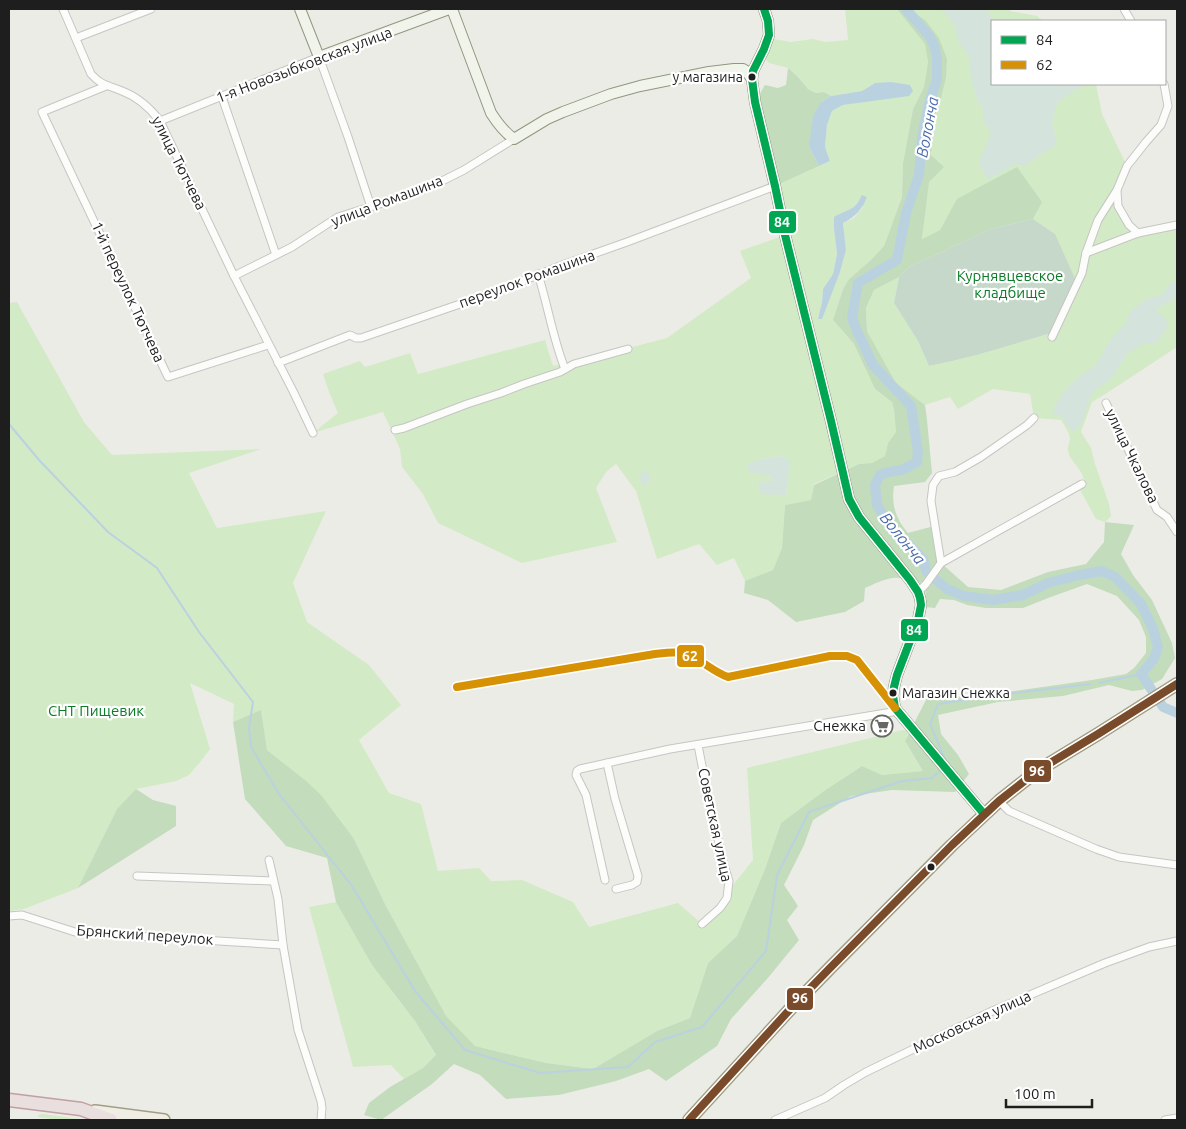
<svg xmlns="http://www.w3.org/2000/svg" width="1186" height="1129" font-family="Ubuntu,sans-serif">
	<rect width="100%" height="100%" fill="#ecece7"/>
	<g fill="#d3eac6" fill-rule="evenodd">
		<path d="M845 9H897L925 44 928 62 924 87 913 109 903 163 902 197 884 246 871 260 849 279 843 289 833 320 854 344 875 389 892 402 894 410 896 432 888 443 885 456 872 463 859 464 814 484 811 500 785 505 782 548 773 570 745 581 734 558 717 565 699 544 657 559 636 491 616 464 606 472 596 488 617 542 522 563 438 523 423 494 402 467 400 449 383 412 313 433 338 413 329 392 323 374 360 361 365 367 410 353 418 374 545 340 553 366 609 353 667 338 751 278 740 251 785 235 775 186 830 161 825 147 827 125 832 111 843 105 859 102 875 83 862 91 831 96 824 92 816 93 808 89 797 76 788 68 769 63 761 54 768 38 791 42 813 39 825 42 848 40ZM859 201 863 207 854 218 843 223 846 250 840 272 818 319 822 302 823 289 833 274 837 254 834 229 839 214 850 210ZM780 456 789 461 786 495 773 481 761 459Z"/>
		<path d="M913 9H1008L1010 11 1037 16 1043 21H992V84H1096L1102 114 1127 166 1117 191 1118 206 1138 233 1177 225V347L1107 393 1092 402 1081 432 1091 448 1095 464 1109 504 1111 516 1105 522 1096 519 1080 490C1093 476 1070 464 1068 451 1067 447 1070 442 1070 438 1069 432 1064 425 1061 420L1034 418 1030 394 993 389 958 409 950 397 925 405 896 383 867 331 866 308 874 290 899 277 894 303 918 341 929 366C971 358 1011 345 1051 333L1055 234 1033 219 1042 201 958 199 940 230 922 239 936 112 941 98 925 20 915 13Z"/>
		<polygon points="17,302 84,422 112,455 261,449 189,473 217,528 326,511 293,583 307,622 369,665 401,705 359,740 389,793 421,804 438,871 479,868 491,881 522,880 573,902 589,927 678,903 702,924 753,860 747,768 903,730 909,731 905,741 923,771 882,775 862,766 824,791 781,823 765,869 737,936 708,963 690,1018 657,1031 593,1069 546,1063 475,1046 446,1017 386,906 354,839 305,780 267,750 261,711 233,722 234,704 190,683 210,749 201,761 189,775 176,781 136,789 117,809 78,888 24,909 9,911 9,303"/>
		<polygon points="336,902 372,965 415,1021 436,1056 423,1068 404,1079 391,1065 353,1067 309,907"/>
		<polygon points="43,1114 87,1120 59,1120 38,1117 38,1115"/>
	</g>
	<g fill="#c2dcbc">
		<path d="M897 9H913L915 13 925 20 939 38 947 59 946 77 941 98 936 112 931 155 944 167 929 182 922 239 940 230 957 199 1017 167 1042 202 1033 219 991 229 909 267 899 277 874 290 866 308 867 331 896 383 925 405 927 420 932 473 925 482 894 486C891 505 896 519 908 533L934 526 941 563 968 587 1001 590 1048 572 1086 564 1104 542 1105 522 1134 525 1121 554 1133 575 1152 600 1172 643 1175 658 1162 679 1142 690 1132 691 1109 685 1063 696 998 702 938 715 941 734 958 755 969 774 955 792 892 790 851 796 813 820 804 845 784 885 798 906 787 920 799 940 767 979 731 1019 717 1046 666 1081 649 1069 616 1081 559 1095 506 1099 480 1075 454 1064 432 1084 381 1120 364 1115 369 1103 390 1087 423 1068 436 1055 415 1021 372 965 336 902 327 858 286 846 245 799 233 722 261 710 267 750 305 780 321 795 354 839 386 906 446 1016 475 1046 546 1063 593 1069 657 1031 690 1018 708 963 737 936 765 869 781 823 824 791 862 766 882 775 923 771 905 741 929 694 961 697 994 694 1092 680 1126 674 1134 668 1146 653V637L1139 620 1117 596 1087 584 1048 598 1023 608H986L967 605 954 600 940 599 935 608 925 607 926 584C916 582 904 577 893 578 884 579 874 584 865 588L864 601 845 612 796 622 768 600 744 593 745 581 773 570 782 548 785 505 811 500 814 485 859 464 872 463 885 456 888 443 896 432 894 410 892 402 875 389 854 344 833 320 843 289 849 279 871 260 884 246 902 197 903 163 913 109 924 87 928 62 925 44Z"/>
		<polygon points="788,68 797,76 808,89 816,93 824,92 831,96 821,102 809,147 819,166 775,186 755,102 765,85 778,88 786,85"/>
		<polygon points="136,789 153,800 176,806 176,826 78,888 117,809"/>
	</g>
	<g fill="#d4e4dd">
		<path d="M942 9H985L995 21H992V84H1089L1078 88 1057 103 1052 123 1057 144 1024 166 1016 164 988 179C977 162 977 165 985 148 988 143 989 137 991 132L983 121V110L976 96 971 78 969 56 958 41 955 25Z"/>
		<polygon points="1177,282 1177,298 1155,310 1164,317 1169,325 1156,343 1143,344 1127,354 1111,379 1096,389 1091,396 1081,425 1073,431 1070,429 1063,418 1052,413 1061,395 1076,379 1097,364 1110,340 1126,323 1130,312 1145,300 1163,294 1170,283"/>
		<polygon points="780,456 790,461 786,495 760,494 758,483 773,481 770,475 755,474 747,471 747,465 761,459"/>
		<polygon points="642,471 646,471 650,476 649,482 642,486 640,478"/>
	</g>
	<path fill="#c6d8c9" d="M1033 219 1055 234 1076 281 1051 333C1011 345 970 358 929 366L918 341 894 303 899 277 909 267 991 229Z"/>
	<g fill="#bad2e0">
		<polygon points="891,82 910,85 913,91 909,96 843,105 832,111 827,125 825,147 830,161 819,166 809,147 813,116 821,102 831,96 862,91 875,83"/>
		<path d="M862 195 867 197C862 210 855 217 843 223L846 250 840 272 822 319H818L822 302 823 289 833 274 837 254 834 229V217C847 209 854 212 862 195Z"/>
	</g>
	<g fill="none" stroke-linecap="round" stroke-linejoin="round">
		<g stroke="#bad2e0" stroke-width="2">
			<polyline points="9,424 39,460 108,532 157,568 199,632 253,702 249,728 251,747 279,794 352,886 415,991 465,1050 540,1073 628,1067 655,1042 702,1027 766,951 777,875 809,812 902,781 932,778 941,770"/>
			<polyline points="1099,683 1141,674"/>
			<polyline points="947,764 930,724 938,704 1005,694 1090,684"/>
		</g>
		<polyline stroke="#bad2e0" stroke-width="10" points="906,9 930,37 935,48 937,59 937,79 929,104 922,137 919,175 906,213 897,260 858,283 852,318 857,331 873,365 911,406 918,452 917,462 902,470 889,472 880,475 875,485 877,505 890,526 923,559 926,571 947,589 964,596 993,600 1023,595 1048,583 1079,575 1102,571 1115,577 1141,604 1153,629 1158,647 1154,659 1141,674 1163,707 1177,713"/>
		<g stroke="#c5c5c3" stroke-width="9">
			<g id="street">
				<path d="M63 9 91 74C102 86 108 85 122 91 138 97 150 108 160 121L234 276 294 393 313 433"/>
				<polyline points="1124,9 1131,21"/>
				<polyline points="76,38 151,9"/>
				<polyline points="106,86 42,112 168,377 268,345"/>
				<polyline points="222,97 276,255"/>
				<polyline points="160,121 319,57 348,137 371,207"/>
				<polyline points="1117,191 1118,206 1129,225 1138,233"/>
				<polyline points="1086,253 1138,233 1177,225"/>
				<path d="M538 274C548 306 553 339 565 369"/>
				<polyline points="234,276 292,247 338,217 408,195 438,183 464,170 514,139"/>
				<polyline points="1052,337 1082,273 1086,253 1098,220 1117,190 1127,166 1146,142 1161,125 1168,106 1164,84"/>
				<polyline points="278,363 350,335 356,338 361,338 495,292 565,264 627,242 775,186"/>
				<polyline points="1106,403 1157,510 1167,517 1177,532"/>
				<polyline points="395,430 404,428 467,404 501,393 524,384 560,372 574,364 628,349"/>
				<polyline points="941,563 1082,484"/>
				<polyline points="918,592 926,584 941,563 931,501 933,485 939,476 955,472 981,457 1027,425 1034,418"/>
				<path d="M457 687 655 654C665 653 676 651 686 654 701 659 713 672 728 677L830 656H847L857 660 893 706"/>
				<polyline points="698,745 709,802 724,865 729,881 727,898 720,908 702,924"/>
				<polyline points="607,763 615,799 638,876 637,882 632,885 616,889"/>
				<polyline points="999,801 1009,811 1096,849 1119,857 1177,865"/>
				<polyline points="269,860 278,899 283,945 298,1030 321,1101 322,1108 321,1120"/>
				<polyline points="137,876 273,881"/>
				<polyline points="605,880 586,795 576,775 577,771 580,769 670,749 898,711"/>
				<polyline points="9,916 22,915 75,932 85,933 283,945"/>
				<polyline points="775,1120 825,1098 844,1085 866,1072 990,1012 1105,963 1149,947 1177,941"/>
				<polyline points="1165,1120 1177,1118"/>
			</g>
		</g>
		<g stroke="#91977f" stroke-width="12">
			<g id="secondary">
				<polyline points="300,9 319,57 449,9"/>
				<path d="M452 9 491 113C498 124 504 132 514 139L547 119 563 112 611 94 640 86 709 72 734 69H743L746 71 752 79"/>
				<polyline points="764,9 768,21 769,35 764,49 753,71 752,79 755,102 775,186 785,235 831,421 849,499 859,517 910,580 918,592 920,598 921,605 918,620 897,675 894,687 893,696 895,708 984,814"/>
			</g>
		</g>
		<g stroke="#a29e83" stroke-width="14">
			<g id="primary">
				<polyline points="95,1111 164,1120"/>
				<polyline points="689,1120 793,1006 830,968 952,845 999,801 1037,771 1098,734 1177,684"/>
			</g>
		</g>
		<g stroke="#c19fa2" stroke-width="15">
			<polyline id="highway" points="9,1100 81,1109 111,1120"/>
		</g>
		<use href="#street" stroke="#fcfcfb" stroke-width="7"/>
		<use href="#secondary" stroke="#f1f4ea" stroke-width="10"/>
		<use href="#primary" stroke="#f0eee4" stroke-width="11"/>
		<use href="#highway" stroke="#e9dfde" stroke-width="12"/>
		<g stroke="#fff" stroke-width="11">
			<polyline id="bus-1" points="764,9 768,21 769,35 764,49 753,71 752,79 755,102 775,186 785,235 831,421 849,499 859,517 910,580 918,592 920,598 921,605 918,620 897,675 894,687 893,696 895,708 984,814"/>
		</g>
		<g stroke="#fff" stroke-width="11">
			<path id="bus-2" d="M457 687 655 654C665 653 676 651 686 654 701 659 713 672 728 677L830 656H847L857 660 895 708"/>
		</g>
		<g stroke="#fff" stroke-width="11">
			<polyline id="bus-3" points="689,1120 793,1006 830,968 952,845 999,801 1037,771 1098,734 1177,684"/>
		</g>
		<use href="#bus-1" stroke="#00a651" stroke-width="8"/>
		<use href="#bus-2" stroke="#d69204" stroke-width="8"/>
		<use href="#bus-3" stroke="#7a4b2a" stroke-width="8"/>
	</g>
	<defs>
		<g id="supermarket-ring" transform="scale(1.125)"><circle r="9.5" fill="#fff" stroke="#666664" stroke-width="1.5"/><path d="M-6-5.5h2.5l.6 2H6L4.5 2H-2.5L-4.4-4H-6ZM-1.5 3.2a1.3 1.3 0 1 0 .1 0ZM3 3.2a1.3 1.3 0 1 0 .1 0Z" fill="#666664"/></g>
	</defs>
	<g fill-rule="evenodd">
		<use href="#supermarket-ring" x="882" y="726"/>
	</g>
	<g fill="#1e1e1e" stroke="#fff" stroke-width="2">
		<circle cx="752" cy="77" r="4.5"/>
		<circle cx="893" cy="693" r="4.5"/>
		<circle cx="931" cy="867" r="4.5"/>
	</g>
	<g text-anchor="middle" stroke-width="4.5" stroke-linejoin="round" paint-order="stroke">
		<g font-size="14" fill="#1e1e1e" stroke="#fff" text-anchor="end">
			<text x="743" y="82">у магазина</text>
			<text x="902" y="698" text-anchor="start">Магазин Снежка</text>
		</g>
		<g font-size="15" fill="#1e1e1e" stroke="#fff">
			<text transform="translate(304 65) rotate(-21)" y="5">1-я Новозыбковская улица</text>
			<text transform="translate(179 163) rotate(63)" y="5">улица Тютчева</text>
			<text transform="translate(387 201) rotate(-21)" y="5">улица Ромашина</text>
			<text transform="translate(527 279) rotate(-20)" y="5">переулок Ромашина</text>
			<text transform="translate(128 292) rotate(65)" y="5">1-й переулок Тютчева</text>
			<text transform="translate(1132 456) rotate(64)" y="5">улица Чкалова</text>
			<text transform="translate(715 825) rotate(78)" y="5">Советская улица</text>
			<text transform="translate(145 935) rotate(4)" y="5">Брянский переулок</text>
			<text transform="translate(972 1022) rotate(-25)" y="5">Московская улица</text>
		</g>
		<g font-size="15" fill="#0c7c29" stroke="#fff">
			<text x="1010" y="281">Курнявцевское<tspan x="1010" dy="17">кладбище</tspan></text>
			<text x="96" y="716">СНТ Пищевик</text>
		</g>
		<g font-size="15" fill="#1e1e1e" stroke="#fff" text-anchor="end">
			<text x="866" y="731">Снежка</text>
		</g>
		<g font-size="16" font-style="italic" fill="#4b6cad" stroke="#fff">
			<text transform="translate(927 127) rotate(-79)" y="6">Волонча</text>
			<text transform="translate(903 538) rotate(51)" y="6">Волонча</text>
		</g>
	</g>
	<g stroke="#fff" stroke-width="2">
		<rect x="768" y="210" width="29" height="24" rx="5" fill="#00a651"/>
		<rect x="900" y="618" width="29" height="24" rx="5" fill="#00a651"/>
		<rect x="676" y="644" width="29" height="24" rx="5" fill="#d69204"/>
		<rect x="1023" y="759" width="29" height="24" rx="5" fill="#7a4b2a"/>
		<rect x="786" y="987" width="28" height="24" rx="5" fill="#7a4b2a"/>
	</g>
	<g font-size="14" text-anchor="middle" font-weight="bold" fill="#fff">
		<text x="782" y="227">84</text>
		<text x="914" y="635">84</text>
		<text x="690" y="661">62</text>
		<text x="1037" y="776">96</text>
		<text x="800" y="1003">96</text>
	</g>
	<rect width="1186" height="1129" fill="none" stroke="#1e1e1e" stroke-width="20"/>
	<rect x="991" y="20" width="175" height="65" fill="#ffffff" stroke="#a5a5a5"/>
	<rect x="1001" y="36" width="25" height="8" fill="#00a651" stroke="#a5a5a5"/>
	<text x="1036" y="45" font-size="15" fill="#1e1e1e">84</text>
	<rect x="1001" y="61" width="25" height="8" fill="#d69204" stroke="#a5a5a5"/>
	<text x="1036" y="70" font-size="15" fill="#1e1e1e">62</text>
	<path d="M1006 1099v8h86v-8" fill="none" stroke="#1e1e1e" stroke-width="2.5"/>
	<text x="1014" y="1099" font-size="15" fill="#1e1e1e" stroke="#ffffff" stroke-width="4" paint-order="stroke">100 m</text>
</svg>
